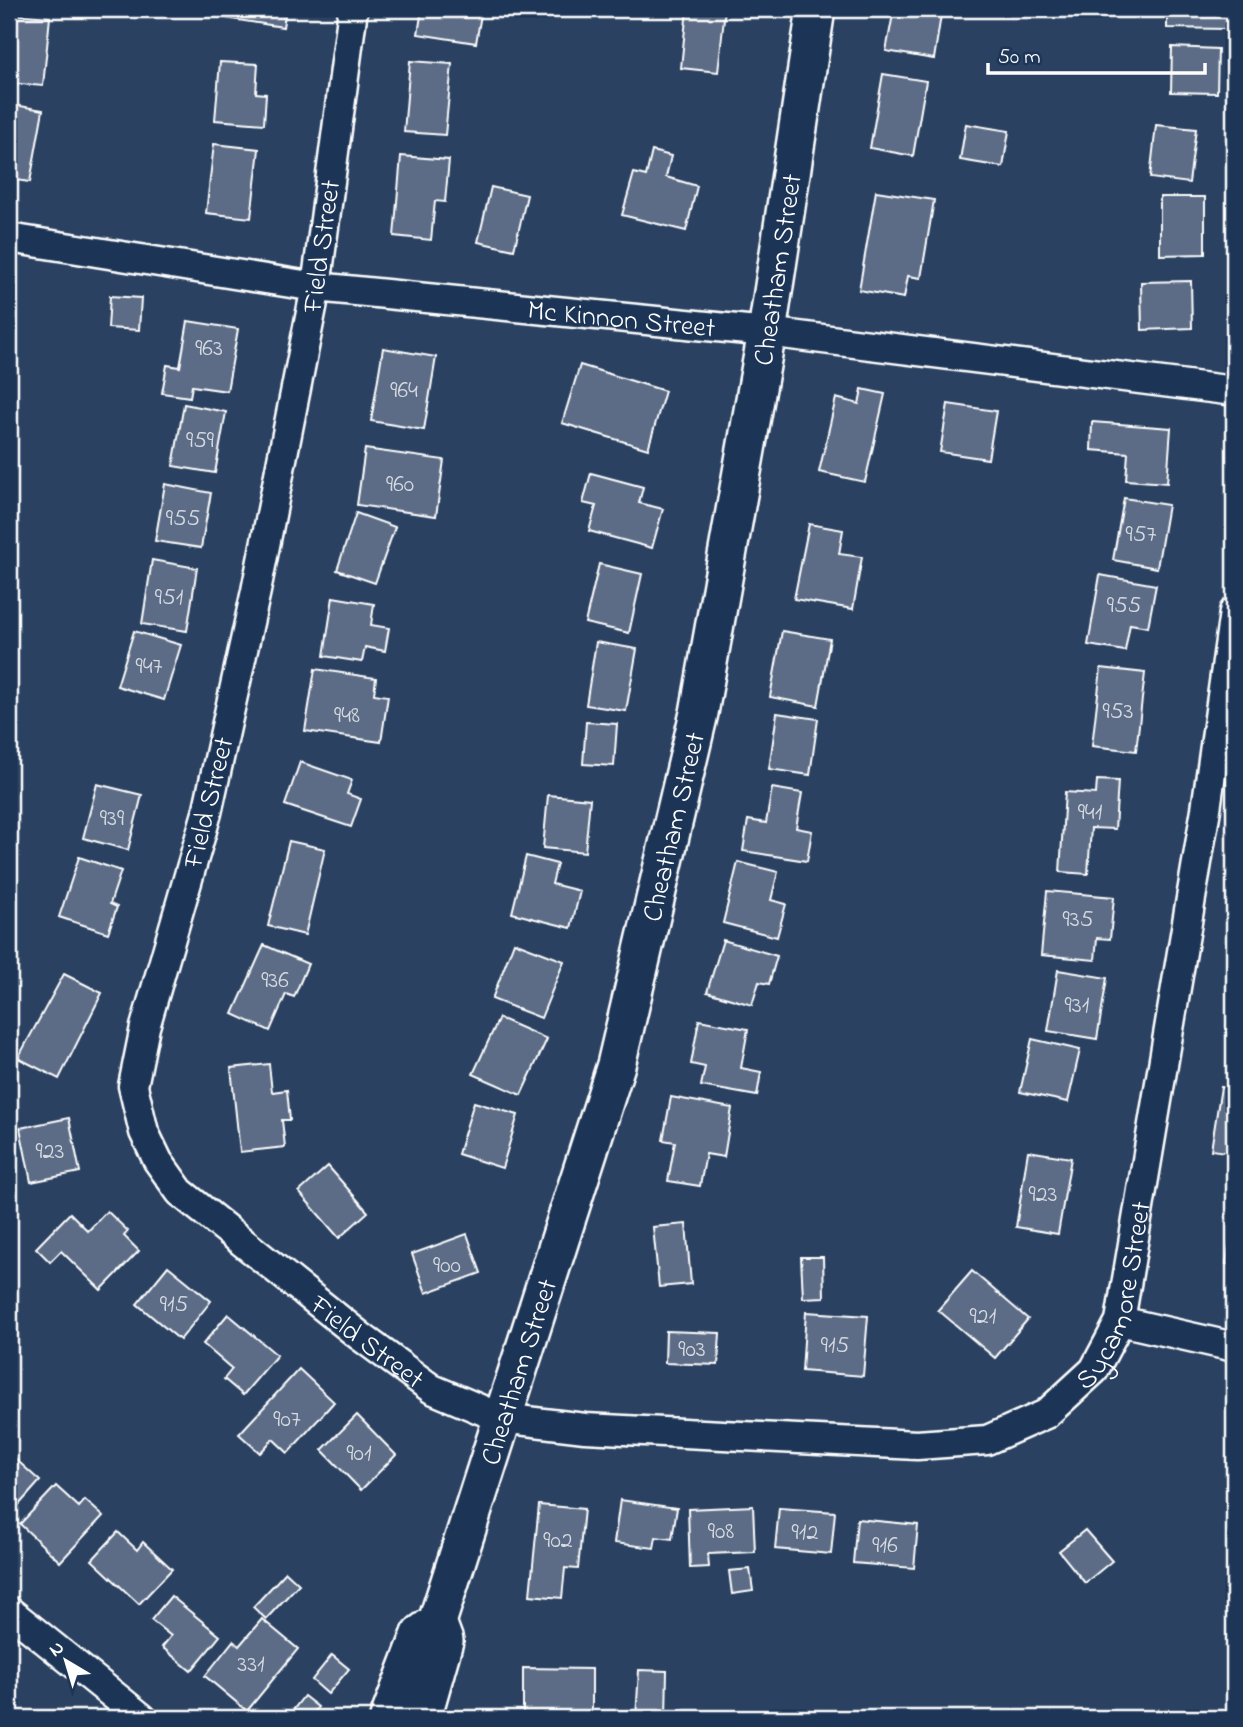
<svg xmlns="http://www.w3.org/2000/svg" width="1243" height="1727" font-family="'Indie Flower',sans-serif">
	<rect width="100%" height="100%" fill="#2a4161"/>
	<filter id="ink" filterUnits="userSpaceOnUse"><feTurbulence type="fractalNoise" baseFrequency=".0143" numOctaves="2"/><feDisplacementMap in="SourceGraphic" scale="14" xChannelSelector="R" yChannelSelector="G"/><feConvolveMatrix kernelMatrix="1 2 1 2 8 2 1 2 1" color-interpolation-filters="sRGB"/></filter>
	<g filter="url(#ink)">
		<g fill="#5b6c86" stroke="#fff" stroke-width="2">
			<polygon points="219,9 286,9 283,27 218,17"/>
			<polygon points="422,9 482,9 476,43 418,34"/>
			<polygon points="687,9 725,9 718,72 681,68"/>
			<polygon points="894,9 942,9 934,59 886,51"/>
			<polygon points="1167,9 1227,9 1227,29 1167,28"/>
			<polygon points="10,14 50,17 43,86 9,83"/>
			<polygon points="1172,47 1218,49 1217,93 1171,92"/>
			<polygon points="410,61 452,64 445,135 404,132"/>
			<polygon points="220,62 258,64 256,93 266,94 264,124 215,120"/>
			<polygon points="883,74 926,81 913,156 870,148"/>
			<polygon points="9,104 43,110 30,182 9,179"/>
			<polygon points="966,124 1009,131 1003,167 960,160"/>
			<polygon points="1156,125 1196,129 1189,183 1150,178"/>
			<polygon points="214,144 259,149 251,218 206,213"/>
			<polygon points="652,151 671,156 666,177 697,186 686,231 622,215 634,173 646,176"/>
			<polygon points="401,156 449,160 445,202 435,201 431,240 394,236"/>
			<polygon points="491,187 527,195 514,250 478,242"/>
			<polygon points="876,191 934,200 921,278 908,276 904,298 859,290"/>
			<polygon points="1160,197 1205,197 1205,254 1160,255"/>
			<polygon points="1191,281 1192,328 1142,330 1141,282"/>
			<polygon points="110,296 141,298 139,330 108,328"/>
			<polygon points="188,321 238,329 227,391 192,386 190,397 162,393 167,365 180,367"/>
			<polygon points="383,348 436,357 424,430 371,421"/>
			<polygon points="580,365 665,391 648,449 562,423"/>
			<polygon points="862,389 885,394 865,482 819,472 836,398 859,404"/>
			<polygon points="184,404 226,412 215,473 173,466"/>
			<polygon points="948,404 996,411 988,459 940,452"/>
			<polygon points="1092,422 1171,428 1167,483 1126,480 1128,453 1091,450"/>
			<polygon points="365,449 444,460 436,516 357,505"/>
			<polygon points="591,473 643,487 639,503 663,509 652,548 589,531 596,506 583,503"/>
			<polygon points="165,484 211,493 201,548 155,541"/>
			<polygon points="1124,498 1168,505 1157,568 1113,560"/>
			<polygon points="356,513 395,527 375,583 337,570"/>
			<polygon points="809,524 843,530 839,554 862,557 853,609 794,599"/>
			<polygon points="152,560 197,568 187,631 142,624"/>
			<polygon points="599,564 642,574 629,633 585,623"/>
			<polygon points="1100,575 1156,585 1148,627 1130,624 1125,651 1088,645"/>
			<polygon points="333,597 374,604 371,625 389,628 385,651 365,647 362,662 324,656"/>
			<polygon points="134,631 181,645 164,700 117,686"/>
			<polygon points="782,631 830,639 818,706 770,697"/>
			<polygon points="596,642 637,649 626,711 586,705"/>
			<polygon points="1101,668 1145,673 1136,751 1092,746"/>
			<polygon points="315,669 376,678 374,694 388,696 381,742 305,731"/>
			<polygon points="777,713 818,719 810,775 769,769"/>
			<polygon points="586,722 617,724 614,766 583,764"/>
			<polygon points="300,762 352,780 347,794 361,799 351,827 285,805"/>
			<polygon points="1097,780 1118,781 1115,829 1091,828 1088,874 1060,872 1065,792 1096,794"/>
			<polygon points="97,784 142,795 128,850 83,838"/>
			<polygon points="772,788 802,793 796,828 812,831 807,861 743,851 748,820 766,823"/>
			<polygon points="548,795 590,799 585,852 543,848"/>
			<polygon points="289,841 325,849 305,935 268,926"/>
			<polygon points="526,856 557,864 552,884 580,891 571,928 512,913"/>
			<polygon points="79,857 121,871 110,904 117,907 108,933 59,917"/>
			<polygon points="738,862 778,872 771,900 786,904 777,937 723,923"/>
			<polygon points="1047,891 1114,897 1110,939 1097,938 1095,960 1041,955"/>
			<polygon points="723,940 777,956 769,984 759,982 752,1005 707,992"/>
			<polygon points="514,942 564,961 541,1018 492,999"/>
			<polygon points="264,945 308,964 294,997 286,994 270,1031 233,1014"/>
			<polygon points="1058,970 1107,978 1097,1039 1048,1031"/>
			<polygon points="64,974 102,993 59,1079 18,1058"/>
			<polygon points="499,1018 547,1039 521,1095 473,1074"/>
			<polygon points="699,1020 748,1029 741,1068 761,1072 757,1096 701,1086 705,1067 691,1064"/>
			<polygon points="1032,1039 1080,1050 1068,1102 1020,1092"/>
			<polygon points="269,1064 272,1092 287,1090 290,1120 282,1120 285,1147 240,1152 231,1068"/>
			<polygon points="1221,1087 1234,1089 1234,1153 1211,1150"/>
			<polygon points="671,1097 732,1108 724,1157 706,1154 700,1186 668,1181 675,1142 663,1140"/>
			<polygon points="474,1102 518,1115 502,1168 458,1154"/>
			<polygon points="69,1118 80,1172 31,1182 20,1128"/>
			<polygon points="1028,1151 1071,1158 1058,1234 1016,1227"/>
			<polygon points="328,1166 368,1212 339,1238 299,1192"/>
			<polygon points="107,1211 128,1231 124,1236 139,1251 101,1290 61,1251 50,1262 36,1248 70,1213 88,1231"/>
			<polygon points="1234,1214 1234,1265 1226,1264"/>
			<polygon points="686,1224 691,1284 659,1287 653,1227"/>
			<polygon points="467,1234 481,1273 426,1293 412,1254"/>
			<polygon points="801,1257 823,1257 824,1297 803,1298"/>
			<polygon points="168,1266 211,1301 180,1340 137,1304"/>
			<polygon points="972,1271 1028,1319 995,1358 938,1310"/>
			<polygon points="806,1312 868,1316 863,1376 802,1371"/>
			<polygon points="228,1314 277,1355 243,1395 224,1379 232,1369 203,1344"/>
			<polygon points="666,1331 720,1333 718,1365 665,1363"/>
			<polygon points="299,1369 334,1402 288,1453 273,1439 260,1453 239,1434"/>
			<polygon points="357,1415 396,1455 361,1490 322,1450"/>
			<polygon points="9,1453 40,1481 9,1516"/>
			<polygon points="56,1486 79,1507 85,1500 103,1516 60,1562 20,1524"/>
			<polygon points="620,1500 677,1508 672,1539 656,1537 654,1548 614,1543"/>
			<polygon points="539,1505 584,1509 578,1569 565,1568 562,1598 530,1595"/>
			<polygon points="753,1506 755,1552 708,1554 709,1567 690,1568 688,1509"/>
			<polygon points="779,1508 835,1512 831,1554 775,1549"/>
			<polygon points="857,1519 918,1525 914,1568 853,1563"/>
			<polygon points="1085,1530 1112,1561 1085,1583 1059,1551"/>
			<polygon points="118,1532 137,1550 143,1542 172,1569 139,1604 92,1560"/>
			<polygon points="750,1569 753,1591 732,1594 729,1571"/>
			<polygon points="286,1572 299,1584 266,1619 253,1607"/>
			<polygon points="171,1596 220,1636 191,1671 162,1647 171,1636 151,1620"/>
			<polygon points="262,1619 298,1649 247,1711 205,1676 233,1641 239,1646"/>
			<polygon points="332,1655 349,1669 328,1694 312,1680"/>
			<polygon points="523,1668 592,1669 592,1717 523,1718"/>
			<polygon points="639,1670 667,1671 666,1718 636,1718"/>
			<polygon points="304,1696 318,1707 310,1718 287,1718"/>
			<polygon points="718,1714 757,1717 757,1718 718,1718"/>
		</g>
		<g fill="none" stroke-linecap="round" stroke-linejoin="round">
			<g stroke="#fff" stroke-width="33">
				<g id="minor">
					<path id="s1" d="M353 9 316 287 256 591 207 813 145 1027 133 1086 144 1132 158 1161 180 1192 360 1336 432 1389 501 1418 585 1428 917 1445 987 1440 1046 1414 1094 1370 1120 1321 1206 809 1234 612"/>
					<path id="s2" d="M9 238 316 287 767 332 1234 391"/>
					<polyline points="1120,1321 1234,1347"/>
					<polyline points="9,1611 142,1718"/>
				</g>
			</g>
			<g stroke="#fff" stroke-width="42">
				<g id="tertiary">
					<path id="s3" d="M389 1718 421 1634 437 1622 616 1065 699 713 767 332 816 9"/>
					<polyline points="422,1718 444,1641 437,1622"/>
				</g>
			</g>
			<use href="#minor" stroke="#1d3557" stroke-width="28"/>
			<use href="#tertiary" stroke="#1d3557" stroke-width="37"/>
		</g>
	</g>
	<g text-anchor="middle" stroke-width="5" stroke-linejoin="round" paint-order="stroke">
		<g font-size="24" fill="#d6dae1">
			<text x="209" y="355">963</text>
			<text x="404" y="397">964</text>
			<text x="200" y="447">959</text>
			<text x="400" y="491">960</text>
			<text x="183" y="525">955</text>
			<text x="1141" y="541">957</text>
			<text x="169" y="604">951</text>
			<text x="1124" y="612">955</text>
			<text x="149" y="673">947</text>
			<text x="1118" y="718">953</text>
			<text x="347" y="722">948</text>
			<text x="1090" y="819">941</text>
			<text x="112" y="825">939</text>
			<text x="1078" y="926">935</text>
			<text x="275" y="987">936</text>
			<text x="1077" y="1012">931</text>
			<text x="50" y="1158">923</text>
			<text x="1043" y="1201">923</text>
			<text x="447" y="1272">900</text>
			<text x="174" y="1311">915</text>
			<text x="983" y="1323">921</text>
			<text x="835" y="1352">915</text>
			<text x="692" y="1356">903</text>
			<text x="287" y="1426">907</text>
			<text x="359" y="1460">901</text>
			<text x="721" y="1538">908</text>
			<text x="805" y="1539">912</text>
			<text x="558" y="1547">902</text>
			<text x="885" y="1552">916</text>
			<text x="251" y="1671">331</text>
		</g>
		<g font-size="28" fill="#fff" stroke="#1d3557">
			<text transform="translate(320 246) rotate(-82)" y="10">Field Street</text>
			<text dy="10" stroke="none"><textPath href="#s3" startOffset="1507">Cheatham Street</textPath></text>
			<text dy="10" stroke="none"><textPath href="#s2" startOffset="618">Mc Kinnon Street</textPath></text>
			<text transform="translate(207 802) rotate(-76)" y="10">Field Street</text>
			<text dy="10" stroke="none"><textPath href="#s3" startOffset="940">Cheatham Street</textPath></text>
			<text dy="10" stroke="none"><textPath href="#s1" startOffset="2308">Sycamore Street</textPath></text>
			<text dy="10" stroke="none"><textPath href="#s1" startOffset="1458">Field Street</textPath></text>
			<text dy="10" stroke="none"><textPath href="#s3" startOffset="373">Cheatham Street</textPath></text>
		</g>
	</g>
	<rect width="1243" height="1727" fill="none" stroke="#1d3557" stroke-width="35"/>
	<rect x="18" y="18" width="1208" height="1692" fill="none" stroke="#fff" stroke-width="2.5" filter="url(#ink)"/>
	<g transform="translate(66 1661) rotate(322)" stroke="#1d3557" stroke-width="5" paint-order="stroke">
	<path d="M0-5L12 26L0 18L-12 26Z" fill="#ffffff"/>
	<text y="-10" font-size="19" font-weight="bold" text-anchor="middle" fill="#ffffff">N</text>
	</g>
	<path d="M988 63v10h217v-10" fill="none" stroke="#ffffff" stroke-width="3.5"/>
	<text x="998" y="63" font-size="21" fill="#ffffff" stroke="#1d3557" stroke-width="5" paint-order="stroke">50 m</text>
</svg>
